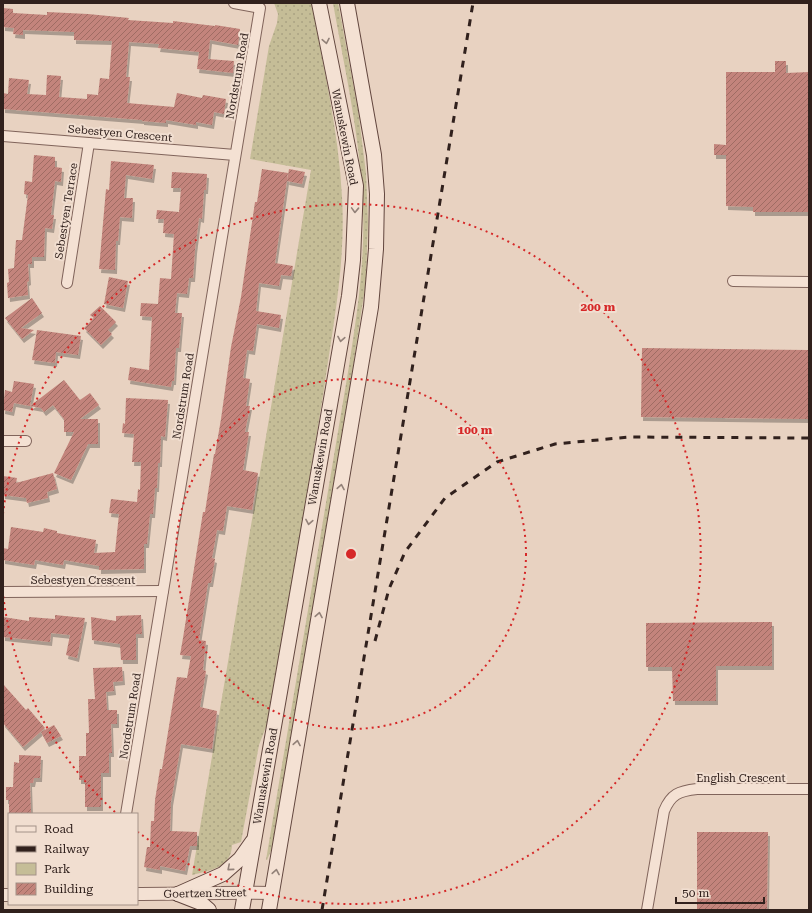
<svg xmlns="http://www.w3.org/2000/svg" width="812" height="913" font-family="'Roboto Serif',serif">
	<defs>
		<pattern id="green-dots" width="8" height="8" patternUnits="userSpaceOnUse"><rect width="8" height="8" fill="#c5bd97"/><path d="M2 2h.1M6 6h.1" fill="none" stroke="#aaa282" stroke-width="1.8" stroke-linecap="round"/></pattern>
		<pattern id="building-hatch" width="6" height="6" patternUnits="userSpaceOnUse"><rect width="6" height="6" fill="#c3847b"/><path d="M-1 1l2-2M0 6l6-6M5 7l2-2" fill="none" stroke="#9f6c64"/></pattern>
		<filter id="shadow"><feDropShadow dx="2" dy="4" stdDeviation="0" flood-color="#0004"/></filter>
	</defs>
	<rect width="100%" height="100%" fill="#e8d2c1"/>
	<g fill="url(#green-dots)">
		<path d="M274 3H312C323 67 339 132 342 197 346 262 333 325 324 389 307 499 287 609 269 719L259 745 241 842 232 845C232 848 231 854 229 857 223 869 204 872 192 875L311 170 250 159 269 46 277 23 278 14Z"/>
		<path d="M333 3H338L358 110 366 173 368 222 366 281 348 400 273 846 267 860H266L349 366C357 314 365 262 363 209 361 140 345 71 333 3Z"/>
	</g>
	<g fill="url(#building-hatch)" filter="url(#shadow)">
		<polygon points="3,8 13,9 13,13 47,15 47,12 88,14 129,18 128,20 173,23 173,21 215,26 215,25 240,29 238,45 210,40 208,59 234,61 233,73 197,69 199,52 158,48 159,44 129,42 126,77 130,77 127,103 174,107 177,93 202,98 203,95 226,99 224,114 214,112 212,125 196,122 196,125 166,120 166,123 142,121 142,120 3,109 3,93 8,94 9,78 29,80 27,94 46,95 47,75 61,76 59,97 87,99 87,94 98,95 100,78 109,79 112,41 74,40 74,32 23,30 23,35 13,34 14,28 3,27"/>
		<polygon points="775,61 786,61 786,73 809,72 809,212 753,212 753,207 726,206 726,155 714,155 714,144 726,145 726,72 775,72"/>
		<polygon points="34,155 55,157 55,167 62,168 61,182 55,181 51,215 54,215 52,229 45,228 44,257 32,257 32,264 28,264 29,281 27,282 28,295 8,298 7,283 9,282 8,269 14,268 16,240 22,240 28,195 24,194 25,181 32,182"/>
		<polygon points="111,161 154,165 152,179 126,175 124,198 133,198 132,218 120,217 118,241 116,241 115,270 99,269 106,189 109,190"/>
		<polygon points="262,169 288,173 275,263 293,266 291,276 281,275 279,286 259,283 256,311 281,315 279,328 257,324 253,351 247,350 243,378 250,379 246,406 250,406 245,432 249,432 243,470 258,473 252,510 227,506 223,531 217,530 212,558 215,559 211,583 208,583 199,640 206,641 203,670 206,671 200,707 217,711 212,749 181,744 171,802 170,831 197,832 197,846 190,846 185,871 160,866 160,870 144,867 147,847 150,847 151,821 154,821 155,800 160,769 162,769 177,677 187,678 191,656 180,655 183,638 203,512 205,512 214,454 215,454 221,419 231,347 241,297 255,202 257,202"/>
		<polygon points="289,169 305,172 302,184 287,181"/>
		<polygon points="172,172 207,174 206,190 204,190 202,219 199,218 195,250 193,278 189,278 187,294 177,293 175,313 182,313 179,348 176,348 174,381 172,381 171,387 128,380 130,367 149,370 152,317 140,316 141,303 158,304 160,278 171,279 174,234 163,233 164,219 156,219 157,210 179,212 181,188 171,188"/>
		<polygon points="109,277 128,281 123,308 104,304"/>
		<polygon points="32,298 42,313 21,328 34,330 22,339 5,318"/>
		<polygon points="100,306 116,322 108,330 112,334 101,345 84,328 94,318 90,315"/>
		<polygon points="37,330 81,336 78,355 56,352 55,363 32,360"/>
		<polygon points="642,348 809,350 809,419 641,417"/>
		<polygon points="64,380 80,400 90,393 99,405 80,419 98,419 98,444 88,444 71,480 54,473 74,432 64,432 64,419 53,405 44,412 41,408 30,406"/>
		<polygon points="14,381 34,384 30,406 14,403 12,412 3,410 5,390 12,392"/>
		<polygon points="126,398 168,400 165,437 161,436 160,463 158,463 157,488 155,488 153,514 150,514 147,544 144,544 144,569 99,570 99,566 64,560 63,565 35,560 34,565 3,560 3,548 8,549 11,527 43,532 44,528 57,531 57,533 96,540 94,553 115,552 119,514 109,513 111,499 137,502 138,489 140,490 141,462 132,462 134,434 122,433 123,423 125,424"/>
		<polygon points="53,473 57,489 47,492 48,498 27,503 26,498 3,495 3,476 17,478 16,483"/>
		<polygon points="55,615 85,618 77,658 66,655 70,635 51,633 50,642 3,637 3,617 29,621 29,617 55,619"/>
		<polygon points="141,615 142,634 136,634 136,660 121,660 120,644 92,640 91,617 116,621 116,616"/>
		<polygon points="772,622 772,666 716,666 716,701 673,701 672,667 646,667 646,623"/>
		<polygon points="122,667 123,681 113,682 114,691 106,692 107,710 117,710 117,724 111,724 112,753 109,753 109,773 101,773 101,807 85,807 85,780 79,780 79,756 86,756 86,733 89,733 88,699 95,699 93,668"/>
		<polygon points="3,684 26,710 28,708 45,728 23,747 3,723"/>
		<polygon points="54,725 61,736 47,743 41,732"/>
		<polygon points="19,755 41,756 40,778 34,778 33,783 30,783 31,813 9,814 9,800 6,800 6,787 13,787 14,762 19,763"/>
		<polygon points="697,832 768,832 767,910 697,910"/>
	</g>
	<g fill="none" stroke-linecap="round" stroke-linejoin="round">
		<g stroke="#80645b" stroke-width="12">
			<g id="minor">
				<polyline points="3,136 235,155"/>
				<polyline points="733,281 809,282"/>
				<polyline points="67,283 89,143"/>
				<polyline points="3,441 26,441"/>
				<polyline points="3,592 163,591"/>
				<polyline points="126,814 260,8 234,3"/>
				<path d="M647 910 664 811C671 794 679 791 697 789H809"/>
			</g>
		</g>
		<g stroke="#80645b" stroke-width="14">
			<g id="tertiary">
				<path d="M137 894C182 894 227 892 272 893"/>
				<polyline points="3,895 9,895"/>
			</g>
		</g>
		<g stroke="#62463e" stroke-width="16">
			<g id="secondary">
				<polyline points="178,894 223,874 240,859 252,842"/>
				<polyline points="178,894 201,903 209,910"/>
				<polyline points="242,910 349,296 353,260 356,186 319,3"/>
				<polyline points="269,910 371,307 376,249 377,194 374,155 347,3"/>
			</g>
		</g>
		<use href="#minor" stroke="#f4e1d3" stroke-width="10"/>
		<use href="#tertiary" stroke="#f4e1d3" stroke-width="12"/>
		<use href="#secondary" stroke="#f4e1d3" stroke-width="14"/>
		<g stroke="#31211d" stroke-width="3" stroke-dasharray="7 7" stroke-linecap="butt">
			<polyline points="375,641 389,589 405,552 445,498 497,462 555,444 629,437 809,438"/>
			<polyline points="322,910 473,3"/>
		</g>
	</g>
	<defs><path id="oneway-chevron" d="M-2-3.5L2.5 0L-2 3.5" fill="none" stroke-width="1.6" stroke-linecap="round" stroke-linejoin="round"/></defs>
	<g stroke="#928178">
		<use href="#oneway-chevron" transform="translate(326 41) rotate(79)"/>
		<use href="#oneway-chevron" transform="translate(355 210) rotate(92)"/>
		<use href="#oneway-chevron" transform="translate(341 339) rotate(100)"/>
		<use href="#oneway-chevron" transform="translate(341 487) rotate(-80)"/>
		<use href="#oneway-chevron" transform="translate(309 522) rotate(100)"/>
		<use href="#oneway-chevron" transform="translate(319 615) rotate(-80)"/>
		<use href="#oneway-chevron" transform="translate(297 743) rotate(-80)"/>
		<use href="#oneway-chevron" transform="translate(230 868) rotate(139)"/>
		<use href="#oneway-chevron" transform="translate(276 872) rotate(-80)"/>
	</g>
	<g fill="none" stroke="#d62828" stroke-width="2" stroke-dasharray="2 4">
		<circle cx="351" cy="554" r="175"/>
		<path d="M115 812A350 350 0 0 1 3 594M3 514A350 350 0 1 1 138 832"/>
	</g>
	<g text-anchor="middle" stroke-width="4" stroke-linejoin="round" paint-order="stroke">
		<g font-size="11" fill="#31211d" stroke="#f1ded0">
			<text transform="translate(237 76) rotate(-80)" y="4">Nordstrum Road</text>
			<text transform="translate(120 133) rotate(5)" y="4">Sebestyen Crescent</text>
			<text transform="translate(345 137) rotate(79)" y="4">Wanuskewin Road</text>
			<text transform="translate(66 211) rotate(-81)" y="4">Sebestyen Terrace</text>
			<text transform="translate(183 396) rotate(-81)" y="4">Nordstrum Road</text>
			<text transform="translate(320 457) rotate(-80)" y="4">Wanuskewin Road</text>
			<text x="83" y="584">Sebestyen Crescent</text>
			<text transform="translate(130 716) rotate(-81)" y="4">Nordstrum Road</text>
			<text transform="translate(265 776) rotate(-80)" y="4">Wanuskewin Road</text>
			<text x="741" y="782">English Crescent</text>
			<text transform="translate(205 893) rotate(-1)" y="4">Goertzen Street</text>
		</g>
	</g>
	<circle cx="351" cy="554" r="6" fill="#d62828" stroke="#f1ded0" stroke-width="2"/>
	<g font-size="12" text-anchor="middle" font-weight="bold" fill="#d62828" stroke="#f1ded0" stroke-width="4" stroke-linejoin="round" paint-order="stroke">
		<text x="598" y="311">200 m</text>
		<text x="475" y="434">100 m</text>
	</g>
	<rect width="812" height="913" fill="none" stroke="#31211d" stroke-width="8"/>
	<rect x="8" y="813" width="130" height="92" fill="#f1ded0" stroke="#a49288"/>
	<rect x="16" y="826" width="20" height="6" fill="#f4e1d3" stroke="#a49288"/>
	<text x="44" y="833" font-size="12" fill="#31211d">Road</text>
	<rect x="16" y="846" width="20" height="6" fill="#31211d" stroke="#a49288"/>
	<text x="44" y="853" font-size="12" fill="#31211d">Railway</text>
	<rect x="16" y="863" width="20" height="12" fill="#c5bd97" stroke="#a49288"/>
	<text x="44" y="873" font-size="12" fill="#31211d">Park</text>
	<rect x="16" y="883" width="20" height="12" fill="url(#building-hatch)" stroke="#a49288"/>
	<text x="44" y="893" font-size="12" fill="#31211d">Building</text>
	<path d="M676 897v6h88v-6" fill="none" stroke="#31211d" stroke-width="2"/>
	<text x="682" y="897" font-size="12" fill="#31211d" stroke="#f1ded0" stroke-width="3" paint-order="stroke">50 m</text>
</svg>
